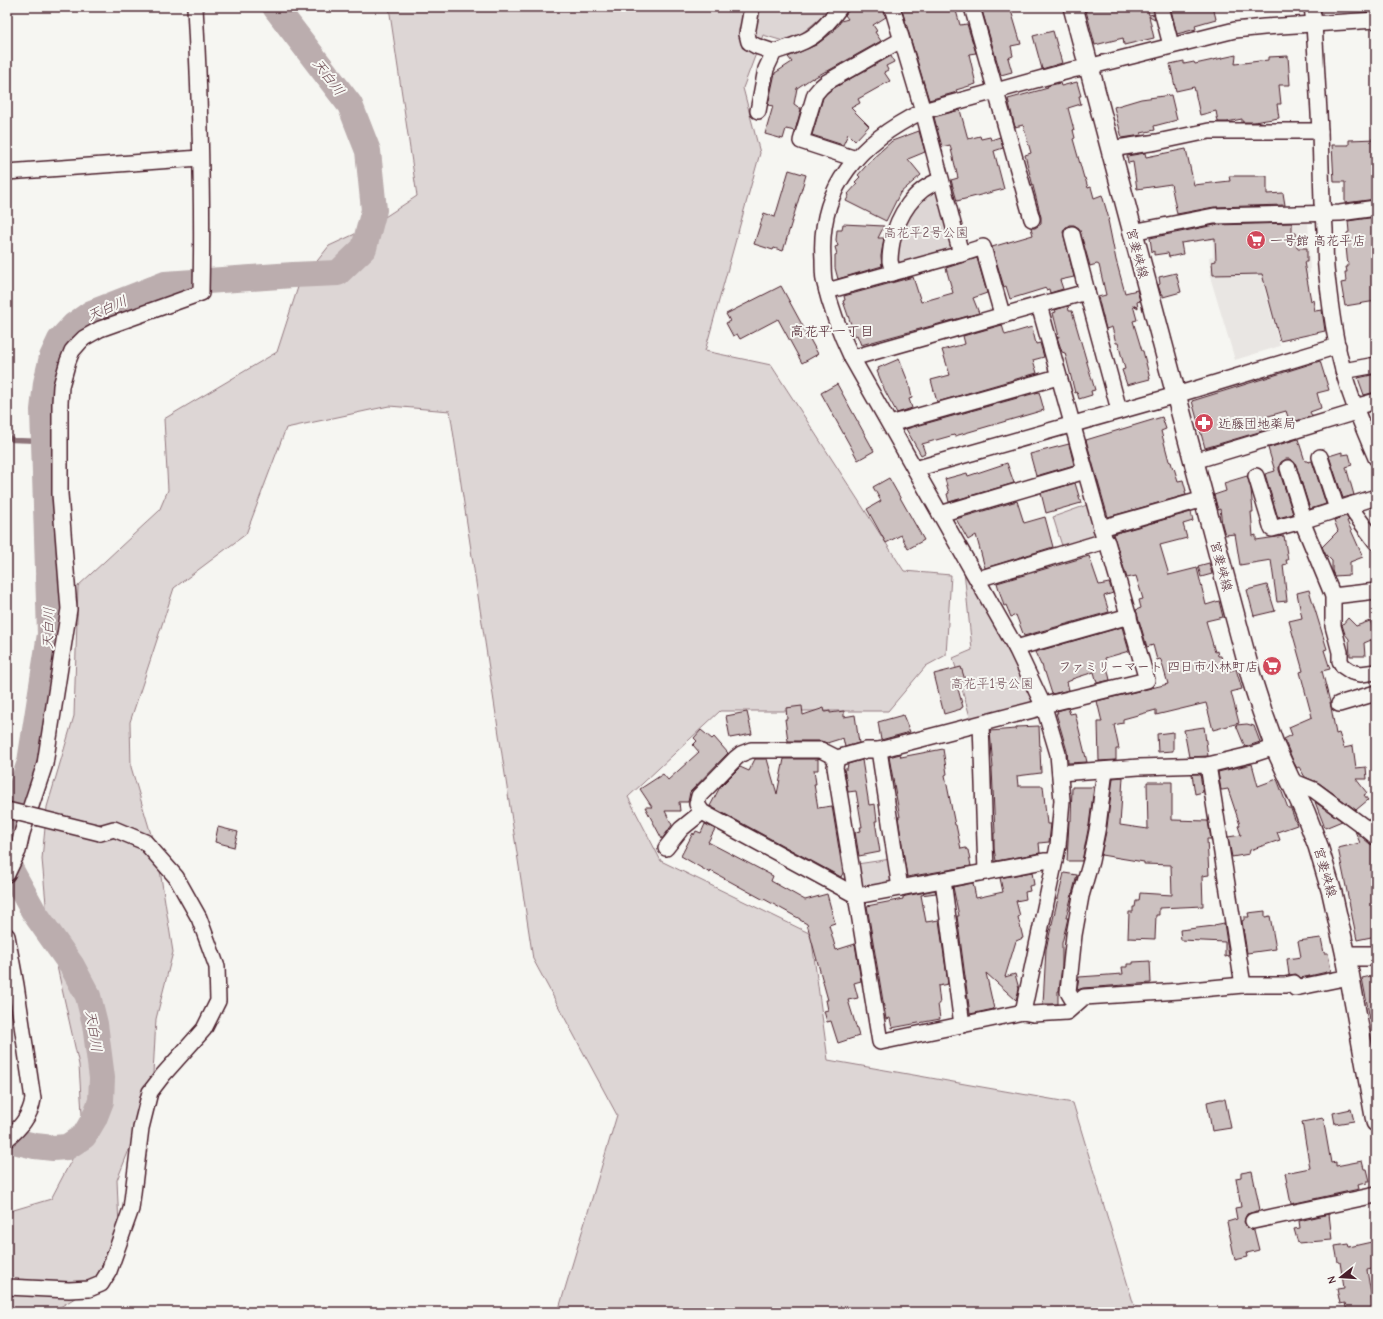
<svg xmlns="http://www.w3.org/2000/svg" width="1383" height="1319" font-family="'Comic Neue','Klee One',sans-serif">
	<rect width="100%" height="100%" fill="#f6f6f2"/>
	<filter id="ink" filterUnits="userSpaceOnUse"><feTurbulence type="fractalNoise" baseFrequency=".025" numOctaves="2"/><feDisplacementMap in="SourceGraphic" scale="8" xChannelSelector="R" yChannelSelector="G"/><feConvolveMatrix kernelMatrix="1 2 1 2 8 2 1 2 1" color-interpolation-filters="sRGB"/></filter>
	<g filter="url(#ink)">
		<polygon fill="#e9e6e3" points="1308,218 1310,273 1264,287 1280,346 1235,360 1211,280 1209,257 1213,256 1213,220"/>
		<g fill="#ddd6d5" stroke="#947a80">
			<polygon points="389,7 834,7 790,43 763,35 743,88 760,153 705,351 771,365 904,571 951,575 946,655 926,666 888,711 720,711 628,797 661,861 811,934 828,1060 1073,1103 1136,1312 558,1312 617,1115 533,959 450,411 389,406 286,428 246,534 174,588 130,722 131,767 158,858 173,952 156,1019 152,1092 117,1180 119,1227 111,1250 88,1290 52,1312 7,1312 7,1212 51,1199 72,1159 82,1114 79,1065 48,926 42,859 47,807 74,716 78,586 159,511 168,490 164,419 277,352 299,284 329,246 368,228 417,196"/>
			<polygon points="939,189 954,244 951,249 898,265 895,251 900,231 920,197"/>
			<polygon points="1087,505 1097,535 1092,541 1063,549 1053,517"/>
			<polygon points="964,570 1012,654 1033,700 1030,705 971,720 953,658 972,650"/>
			<polygon points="891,859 895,881 865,890 861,887 857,864"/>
		</g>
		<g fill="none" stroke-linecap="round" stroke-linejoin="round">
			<polyline stroke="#8e747a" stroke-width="4.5" points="7,435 13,440 43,441"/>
			<g stroke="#bbadae" stroke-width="26">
				<polyline points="7,818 23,782 30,762 50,634 43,410 46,383 52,357 60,340 74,325 91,313 165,284 293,275 338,273 364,248 374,210 368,151 350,105 275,7"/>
				<polyline points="7,863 34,912 72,966 88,996 95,1024 102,1078 101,1101 94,1119 84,1136 67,1147 53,1148 35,1146 18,1142 7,1136"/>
			</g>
		</g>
		<g fill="#ccc1c0" stroke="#4a1f2b">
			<polygon points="854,7 880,7 886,17 873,25 877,31 875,32 881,41 826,72 826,71 812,79 812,78 797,88 794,104 801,109 795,131 786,129 783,139 765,134 773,106 768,105 775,73 792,62 788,57 816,45 834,31 835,28 839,25 839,24 841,21 848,19 845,15 848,11"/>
			<polygon points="901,7 955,7 960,25 967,24 976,53 969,54 976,84 956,90 957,92 929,100"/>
			<polygon points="981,7 1010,7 1021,44 1011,46 1013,56 1008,58 1012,72 1001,75"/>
			<polygon points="1085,7 1147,7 1149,15 1154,14 1155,19 1149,16 1154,38 1124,45 1123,38 1095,45"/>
			<polygon points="1181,7 1213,7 1216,19 1195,25 1196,29 1177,34 1171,10"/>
			<polygon points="1053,31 1062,63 1042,69 1033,36"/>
			<polygon points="1236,55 1235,64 1268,60 1268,57 1288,56 1290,85 1279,85 1281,104 1277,104 1279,118 1254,122 1242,122 1242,119 1227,122 1218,122 1216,111 1200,115 1194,87 1176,91 1170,64 1184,61 1184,64 1194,62 1195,64"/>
			<polygon points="891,56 894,62 886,66 888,70 884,72 890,81 858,99 860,103 851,108 869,126 855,141 848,134 843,145 812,135 823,98 827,93 832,89"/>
			<polygon points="1077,82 1081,96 1079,96 1081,104 1068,108 1074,130 1073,130 1075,138 1073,139 1084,178 1085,178 1088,188 1091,187 1094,198 1102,195 1109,219 1108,220 1116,260 1125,293 1137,290 1140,301 1137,302 1138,308 1133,305 1137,320 1133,321 1142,351 1143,351 1150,379 1127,385 1122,370 1125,369 1118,343 1116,343 1112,327 1106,329 1098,297 1106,295 1099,265 1097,264 1090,266 1079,228 1074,225 1069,225 1065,228 1063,232 1074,277 1060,280 1063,289 1050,293 1049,289 1046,290 1046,288 1010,299 1006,286 1004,287 992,247 1033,235 1031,228 1035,228 1041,224 1041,217 1025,155 1031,153 1023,125 1015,127 1008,99 1048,88 1047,86 1060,83 1061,86"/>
			<polygon points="1171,95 1177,120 1154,126 1155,130 1141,133 1142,135 1122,138 1114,107 1141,99"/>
			<polygon points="960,110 968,139 980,136 981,139 990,137 991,140 1000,137 1003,148 994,151 1004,189 957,201 951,180 958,178 950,145 942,147 934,117"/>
			<polygon points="919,131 925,152 908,159 921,175 900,193 886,221 846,201 849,195 848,194 857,184 855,182 860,177 858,175 872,159 892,141"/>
			<polygon points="1376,139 1376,199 1345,203 1345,182 1334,182 1332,145 1349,145 1349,140"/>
			<polygon points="1186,149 1194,185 1230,181 1229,176 1267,176 1267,194 1283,193 1285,205 1214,207 1177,214 1171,184 1137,189 1133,162 1128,163 1127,156 1145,153 1146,157"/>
			<polygon points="789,170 806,175 783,251 774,248 773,250 754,244 764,213 775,217"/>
			<polygon points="1376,217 1376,301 1345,306 1341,283 1346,282 1345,272 1347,272 1346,267 1348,267 1346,246 1347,246 1347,233 1349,232 1348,221"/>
			<polygon points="1292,223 1292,233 1296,233 1297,248 1307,248 1307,262 1304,262 1311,301 1313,300 1315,311 1322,310 1325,331 1280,341 1262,274 1213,275 1212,262 1216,261 1215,238 1181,243 1183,254 1169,257 1168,253 1154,255 1154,251 1152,252 1150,238 1215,225"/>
			<polygon points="843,224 884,226 878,238 884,238 881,256 882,266 838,279 835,268 835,255 837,254 835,247 838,246 836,240 837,230 842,230"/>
			<polygon points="977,258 987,293 973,298 979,313 861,345 857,335 855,336 844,304 843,301 845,300 844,296 913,277 921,302 953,293 946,268"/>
			<polygon points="1176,273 1181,292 1163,297 1163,294 1161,294 1158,285 1160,284 1159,277"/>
			<polygon points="781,286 818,354 802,363 778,319 740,339 737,334 733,336 726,323 730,321 726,314"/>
			<polygon points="1068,306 1069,311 1072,311 1095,390 1091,391 1092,395 1079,399 1077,392 1075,393 1065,353 1062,352 1057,337 1059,337 1053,313 1056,312 1055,310"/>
			<polygon points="1002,325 1005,335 1032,327 1036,344 1040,343 1044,357 1033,360 1037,373 937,402 931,380 950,375 942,350 965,344 963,336"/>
			<polygon points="899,359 909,384 912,398 909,399 912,408 897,413 885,391 877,371 879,370 878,368"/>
			<polygon points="1320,361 1329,390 1317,393 1321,408 1310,412 1312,416 1290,423 1286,411 1265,417 1269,429 1205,448 1192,401"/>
			<polygon points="1376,374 1376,392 1364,395 1358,378"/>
			<polygon points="837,384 874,451 858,460 821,393"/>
			<polygon points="1039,392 1044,410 955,436 954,435 922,444 925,453 921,455 906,429"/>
			<polygon points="1162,417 1166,429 1161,431 1169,461 1170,462 1171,462 1173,469 1174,468 1178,481 1183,480 1186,491 1185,491 1186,495 1108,517 1086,440"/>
			<polygon points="1298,439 1305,461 1307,461 1308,462 1312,461 1326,504 1310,509 1296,465 1294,462 1290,459 1286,459 1281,462 1279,466 1279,470 1293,514 1278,518 1265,474 1275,471 1268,448"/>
			<polygon points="1069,444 1074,465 1036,476 1030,454"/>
			<polygon points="1342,452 1342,455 1349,454 1352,465 1346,467 1354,495 1343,498 1329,456"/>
			<polygon points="1007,463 1014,483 949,502 947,494 949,493 945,479 967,473 968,476"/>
			<polygon points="1247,476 1251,489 1253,512 1251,512 1253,536 1256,535 1256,540 1284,536 1288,560 1286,560 1287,564 1283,565 1287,601 1277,602 1271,560 1240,565 1235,534 1225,535 1222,524 1220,509 1218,510 1214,495 1226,491 1224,483"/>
			<polygon points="889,478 924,540 908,549 901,535 886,543 867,509 881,501 873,487"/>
			<polygon points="1075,483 1081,503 1046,513 1041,493"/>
			<polygon points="1017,501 1024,523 1045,517 1053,547 985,568 976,535 968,540 956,519"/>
			<polygon points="1191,512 1193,521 1183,524 1187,538 1160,545 1169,575 1197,568 1206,605 1219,601 1223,617 1206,621 1215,652 1217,651 1218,656 1221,656 1225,672 1236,669 1242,689 1231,692 1239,723 1213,730 1206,703 1156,715 1156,710 1123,719 1123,723 1114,725 1119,749 1116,749 1116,760 1099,761 1098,722 1102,722 1097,701 1168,684 1161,660 1160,659 1157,660 1153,645 1147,647 1136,610 1141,608 1139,600 1143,599 1136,576 1127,578 1113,534"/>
			<polygon points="1346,516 1349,520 1347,521 1363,557 1350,562 1350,575 1334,576 1332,571 1332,561 1326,555 1322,547 1338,531 1334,520"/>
			<polygon points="1089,556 1099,585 1109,583 1113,593 1104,596 1109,612 1024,636 1016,615 1011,617 1006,605 1004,606 997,583"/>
			<polygon points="1209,563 1212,574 1201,577 1198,566"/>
			<polygon points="1267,585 1275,611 1254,616 1247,590"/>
			<polygon points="1309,590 1327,649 1324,650 1330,669 1322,671 1330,702 1336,734 1339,733 1344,748 1353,746 1356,768 1366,767 1367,779 1356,779 1367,793 1364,795 1368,800 1356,810 1319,783 1305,777 1299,767 1297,768 1294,763 1284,739 1292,735 1289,727 1312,717 1300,672 1303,671 1289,621 1302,618 1297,593"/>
			<polygon points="1348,618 1356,626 1370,621 1376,635 1376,638 1364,643 1365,656 1350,656 1349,639 1345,634 1342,625"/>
			<polygon points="1122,627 1129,651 1105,658 1110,680 1097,683 1094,672 1072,679 1072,680 1067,682 1069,690 1052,694 1045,672 1044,672 1042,665 1041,665 1035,652"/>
			<polygon points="961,667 965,680 959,682 961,688 958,689 963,707 961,708 961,709 944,714 934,674"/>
			<polygon points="802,706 803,715 824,708 825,712 830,711 830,713 844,711 844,717 855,715 859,743 845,747 843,738 827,743 821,741 788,741 785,719 787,719 786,708"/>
			<polygon points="1068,708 1070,714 1075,713 1087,762 1068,763 1067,751 1056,713 1058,713 1057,711"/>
			<polygon points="747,712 752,734 730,738 726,716"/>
			<polygon points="903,715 910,732 881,740 878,722"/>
			<polygon points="1247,724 1254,726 1260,742 1245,747 1236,725"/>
			<polygon points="1039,726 1041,773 1017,776 1018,786 1043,786 1047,824 1051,824 1049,842 1039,843 1040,853 996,861 994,849 994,833 995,833 992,768 993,768 990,731 1016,729 1016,727"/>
			<polygon points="1204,727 1208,756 1189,757 1184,730"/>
			<polygon points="701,730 712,739 714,737 728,753 690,792 688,802 679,802 680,811 665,811 672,825 662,839 645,807 652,807 640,789 663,774 668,780 699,752 693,745 697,741 694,738"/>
			<polygon points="1173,732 1173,751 1158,752 1157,734"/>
			<polygon points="943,749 947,774 945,775 955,825 956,825 961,849 966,848 967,850 968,850 971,866 907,877 898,817 900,817 889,757 900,754 901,757"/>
			<polygon points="755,759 767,759 777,794 784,759 818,759 818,770 814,770 816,784 814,784 818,808 832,806 843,873 841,877 710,806 720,787 740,767 749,771"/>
			<polygon points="862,760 869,805 875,804 877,821 875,821 880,852 859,856 855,832 861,831 860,827 862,827 856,791 848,792 844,769 847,769 848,764"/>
			<polygon points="1252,764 1258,786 1277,779 1288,808 1291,808 1291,809 1297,825 1277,832 1280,840 1250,850 1249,854 1232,857 1228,837 1241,835 1238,826 1240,825 1228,789 1222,790 1221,790 1218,772"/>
			<polygon points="1192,774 1200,774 1203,792 1195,794"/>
			<polygon points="1123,777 1120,825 1148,829 1147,782 1172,782 1172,820 1208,821 1211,839 1207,839 1209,875 1202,876 1203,906 1159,908 1159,915 1156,915 1155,939 1128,938 1129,912 1133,912 1133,907 1135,907 1136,901 1139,901 1140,893 1172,895 1171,865 1144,864 1144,862 1101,855 1107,827 1113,778"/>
			<polygon points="1072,787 1094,787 1089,825 1082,861 1067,861 1069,821 1071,821"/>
			<polygon points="1315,802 1342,821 1325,828"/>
			<polygon points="705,824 715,829 708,842 773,876 771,881 805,900 827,894 835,923 829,925 836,950 855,944 861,981 854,983 858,998 848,1000 859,1036 838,1043 831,1021 827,1022 824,1011 828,1010 826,1000 828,1000 807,924 800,920 800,919 764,899 764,900 742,888 711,871 710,873 681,856 693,833 694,835 696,831 701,833"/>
			<polygon points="218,827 238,832 234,847 215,842"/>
			<polygon points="1355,831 1370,844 1376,846 1376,936 1357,940 1338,848 1360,843"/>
			<polygon points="1032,872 1034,885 1029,886 1030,891 1025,892 1026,899 1016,901 1020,916 1018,917 1023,938 1016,941 1005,977 1015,974 1019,989 1016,1000 986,973 994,1009 970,1014 957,916 959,916 953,887 973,883 976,898 1003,892 1000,878"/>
			<polygon points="1064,873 1077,875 1066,918 1068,918 1062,943 1062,966 1059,991 1058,991 1058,1004 1043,1004 1046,949"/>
			<polygon points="935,890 936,893 921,895 926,922 939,920 948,984 938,986 940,1004 938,1004 940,1019 892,1028 890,1018 886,1019 867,906 903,899 903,897 906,896"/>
			<polygon points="1265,911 1265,917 1270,916 1276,949 1247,953 1242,921 1244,920 1244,917 1249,917 1248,913"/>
			<polygon points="1224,923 1229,956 1225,957 1225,942 1181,940 1180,930 1214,926 1214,925"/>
			<polygon points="1321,938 1324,953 1328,953 1331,971 1301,978 1296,974 1289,975 1287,959 1301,957 1298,941"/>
			<polygon points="1150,961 1151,983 1083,988 1077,990 1079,977 1123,974 1122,967 1127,967 1127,964 1133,964 1133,962"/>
			<polygon points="1376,975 1376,1018 1370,1019 1362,978"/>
			<polygon points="1220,1099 1225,1099 1231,1128 1212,1131 1207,1102"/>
			<polygon points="1351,1109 1354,1121 1335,1124 1333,1113"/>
			<polygon points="1323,1118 1331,1163 1336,1162 1336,1166 1362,1161 1364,1169 1367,1169 1370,1181 1367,1181 1367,1183 1358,1185 1359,1189 1291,1204 1285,1173 1310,1168 1302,1122"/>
			<polygon points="1252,1171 1260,1210 1247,1214 1245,1218 1244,1222 1247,1227 1254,1230 1259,1250 1247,1253 1248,1257 1235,1260 1227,1222 1237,1219 1235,1208 1241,1207 1236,1178 1241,1177 1241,1173"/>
			<polygon points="1329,1214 1332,1240 1298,1243 1294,1229 1300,1228 1299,1221"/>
			<polygon points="1376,1241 1376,1268 1367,1270 1374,1312 1347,1312 1345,1303 1340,1304 1337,1289 1344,1288 1340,1262 1338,1262 1335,1246 1348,1244 1349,1247"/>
		</g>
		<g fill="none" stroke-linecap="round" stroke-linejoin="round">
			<g stroke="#4a1f2b" stroke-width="18">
				<g id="minor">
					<polyline points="752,7 747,34 749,42 756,46 774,52"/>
					<polyline points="972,7 1032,219"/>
					<polyline points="1161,7 1171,45"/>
					<path d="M1312 7 1314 23 1320 131 1322 203C1328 227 1323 252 1327 276 1330 303 1333 331 1340 358 1348 393 1362 425 1376 458"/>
					<path d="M758 111 766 69 774 52C809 41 818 38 840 7"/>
					<polyline points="1110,149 1157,142 1209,131 1320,131"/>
					<polyline points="856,159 801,141 815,94 821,87 827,82 901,40"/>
					<polyline points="7,172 200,158"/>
					<polyline points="1132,232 1214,216 1340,213 1376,208"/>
					<polyline points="961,254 983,247 1002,314"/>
					<path d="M893 273C892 269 891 265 890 261 890 255 891 248 892 242 898 215 914 189 941 180"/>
					<polyline points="827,291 961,254 923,111 892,7"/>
					<polyline points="1087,292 1119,410"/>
					<polyline points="1039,305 1087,292 1072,234"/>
					<polyline points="852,358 1039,305 1105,541"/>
					<polyline points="1343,371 1376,365"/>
					<polyline points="1355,407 1376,401"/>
					<polyline points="890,424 1058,377"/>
					<polyline points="1320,457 1337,509"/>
					<polyline points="1194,461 1356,412"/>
					<polyline points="1288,468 1304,520"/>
					<polyline points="915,469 1176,395 1338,346"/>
					<polyline points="1256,476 1272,529 1302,521"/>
					<polyline points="1376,497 1302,521 1333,596 1333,626 1340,652 1340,661 1343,666 1352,672 1361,674 1376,672"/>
					<polyline points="1353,504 1355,514 1376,542"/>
					<polyline points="940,514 1085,471"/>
					<polyline points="1101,528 1204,499"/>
					<polyline points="978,579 1105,541 1107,542 1147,680 1044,705"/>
					<polyline points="1333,596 1376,591"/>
					<polyline points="1016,648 1129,616"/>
					<polyline points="1339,704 1376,693"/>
					<polyline points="1044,707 879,750 866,750 837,758 821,750 751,750 741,754 736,758 699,796 697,804 702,812 857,896 1044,861 1055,861"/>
					<polyline points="981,724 986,872"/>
					<polyline points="879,750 900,888"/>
					<polyline points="837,758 835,767 880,1042 1023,1012 1033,1014 1067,1012 1084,997 1180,991 1243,985 1285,985 1294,983 1295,988 1349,977"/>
					<polyline points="1208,765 1243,985"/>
					<polyline points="1060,773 1139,767 1208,765 1254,754 1275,747"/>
					<polyline points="1292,781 1314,790 1363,826 1376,837"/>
					<polyline points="666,848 681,829 702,812"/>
					<path d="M7 874 18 851 22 833 45 764 69 609 60 494V403L61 386 68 361 72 351 79 343 84 338 100 329 201 293C203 198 200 102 195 7"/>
					<polyline points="943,880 962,1025"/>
					<path d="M7 936 16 985 33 1099C30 1117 20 1128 7 1139"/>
					<polyline points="1075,1004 1068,992 1074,935 1081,896 1091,861 1098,826 1105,770"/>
					<path d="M1023 1012 1058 846 1062 800 1058 754 1044 707 1016 648 852 358C840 333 830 306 824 280 823 273 823 266 823 259 818 186 861 141 923 111L1072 70 1088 67 1235 30 1264 27 1376 20"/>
					<polyline points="1253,1221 1376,1195"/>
					<polyline points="7,1287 69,1290 89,1289 101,1284 109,1271 131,1209 141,1128 150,1092 163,1075 204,1029 218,1001 217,967 199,918 176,877 145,842 114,829 100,833"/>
				</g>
			</g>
			<g stroke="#4a1f2b" stroke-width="22">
				<g id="major">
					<polyline points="1073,7 1252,680 1262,711 1275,747 1305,812 1318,846 1332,893 1346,956 1376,1122"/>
					<polyline points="1346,956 1376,956"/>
				</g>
			</g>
			<use href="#minor" stroke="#f6f6f2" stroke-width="15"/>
			<use href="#major" stroke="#f6f6f2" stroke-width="19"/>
			<g stroke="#4a1f2b" stroke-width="18" stroke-linecap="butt">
				<polyline id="minor-bridge" points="7,810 100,833"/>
			</g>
			<use href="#minor-bridge" stroke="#f6f6f2" stroke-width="15"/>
		</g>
	</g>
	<defs>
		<g id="supermarket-disc" transform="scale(1)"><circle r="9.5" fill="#d1495b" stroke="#f6f6f2"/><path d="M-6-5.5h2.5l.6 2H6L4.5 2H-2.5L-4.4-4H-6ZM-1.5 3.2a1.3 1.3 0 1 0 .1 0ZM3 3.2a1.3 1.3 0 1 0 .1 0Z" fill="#fff"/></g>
		<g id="pharmacy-disc" transform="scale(1)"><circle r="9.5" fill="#d1495b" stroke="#f6f6f2"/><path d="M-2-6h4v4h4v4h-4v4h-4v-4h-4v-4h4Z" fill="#fff"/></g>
	</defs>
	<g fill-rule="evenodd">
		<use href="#supermarket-disc" x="1256" y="240"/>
		<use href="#pharmacy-disc" x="1204" y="423"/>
		<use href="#supermarket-disc" x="1272" y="666"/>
	</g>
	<g text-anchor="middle" stroke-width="4" stroke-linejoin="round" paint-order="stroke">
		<g font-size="13" fill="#6f4d56" stroke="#f6f6f2">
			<text x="926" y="237">高花平2号公園</text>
			<text x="992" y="688">高花平1号公園</text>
		</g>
		<g font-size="13" fill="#4a1f2b" stroke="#f6f6f2" text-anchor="start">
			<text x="1270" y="245">一号館 高花平店</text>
			<text x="1218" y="428">近藤団地薬局</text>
			<text x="1258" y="671" text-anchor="end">ファミリーマート 四日市小林町店</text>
		</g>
		<g font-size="13" fill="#4a1f2b" stroke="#f6f6f2">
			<text transform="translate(1138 253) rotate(75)" y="5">宮妻峡線</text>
			<text transform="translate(1222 566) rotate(75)" y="5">宮妻峡線</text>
			<text transform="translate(1326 872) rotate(74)" y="5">宮妻峡線</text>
		</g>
		<g font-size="14" font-style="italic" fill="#6c4a52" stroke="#f6f6f2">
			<text transform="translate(329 77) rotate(53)" y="5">天白川</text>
			<text transform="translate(107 308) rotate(-24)" y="5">天白川</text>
			<text transform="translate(48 628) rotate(-88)" y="5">天白川</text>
			<text transform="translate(94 1031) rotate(81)" y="5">天白川</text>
		</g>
		<g font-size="14" fill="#4a1f2b" stroke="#f6f6f2">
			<text x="832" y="336">高花平一丁目</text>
		</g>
	</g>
	<rect width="1383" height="1319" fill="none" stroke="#f6f6f2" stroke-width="24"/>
	<rect x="12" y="12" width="1359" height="1295" fill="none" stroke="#4a1f2b" stroke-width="1.5" filter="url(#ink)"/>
	<g transform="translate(1341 1277) rotate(253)" stroke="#f6f6f2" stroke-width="3" paint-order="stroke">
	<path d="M0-3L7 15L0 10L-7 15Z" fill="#4a1f2b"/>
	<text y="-6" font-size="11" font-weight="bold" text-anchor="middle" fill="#4a1f2b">N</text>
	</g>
</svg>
